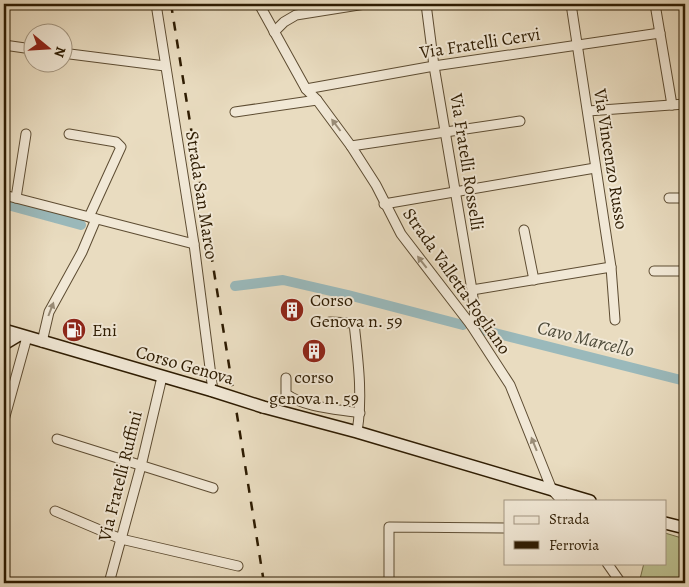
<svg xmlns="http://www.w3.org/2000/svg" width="689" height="587" font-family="Alegreya,serif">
	<rect width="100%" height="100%" fill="#e9dcc0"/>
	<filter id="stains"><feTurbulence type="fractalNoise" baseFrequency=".004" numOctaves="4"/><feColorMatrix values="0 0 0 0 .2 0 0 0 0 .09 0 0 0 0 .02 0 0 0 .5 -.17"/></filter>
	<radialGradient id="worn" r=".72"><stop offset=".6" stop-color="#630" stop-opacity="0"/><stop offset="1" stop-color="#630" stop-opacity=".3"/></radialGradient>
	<polygon fill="#bbbf8f" stroke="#746e48" points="665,533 685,539 685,583 639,583 644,563 665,563"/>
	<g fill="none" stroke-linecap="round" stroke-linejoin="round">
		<g stroke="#9ab9bb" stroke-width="10">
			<polyline points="4,204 81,225"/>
			<polyline points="235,286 283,280 348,295 463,325"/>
			<polyline points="479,329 685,381"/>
		</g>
		<g stroke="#5d4c32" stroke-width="11">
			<g id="street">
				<polyline points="156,4 194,244 213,391"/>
				<polyline points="259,4 306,89 317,100 351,146 376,185 401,234 471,325 510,385 552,490 562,501"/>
				<polyline points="426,4 434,66 472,290 475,314 471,325"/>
				<polyline points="571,4 611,267 615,320"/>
				<polyline points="655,4 672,105"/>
				<polyline points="274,32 284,22 296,15 365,4"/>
				<polyline points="4,45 32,49"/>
				<polyline points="62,53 165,66"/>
				<polyline points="306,89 434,66 660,33"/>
				<polyline points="588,111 685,104"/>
				<polyline points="235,112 317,100"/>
				<polyline points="69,134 116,142 121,147 89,217"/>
				<polyline points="351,146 520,121"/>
				<polyline points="4,195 194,244"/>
				<polyline points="16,198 26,134"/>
				<polyline points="669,198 685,198"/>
				<polyline points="384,204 595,168"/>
				<polyline points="524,230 534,280"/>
				<polyline points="654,271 685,271"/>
				<polyline points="472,290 611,267"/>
				<path d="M330 322 354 323C358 360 363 396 357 432"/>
				<polyline points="42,342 49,312 82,252 96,219"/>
				<path d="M286 378V394C306 408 337 409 360 413"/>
				<polyline points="4,420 27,337"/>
				<polyline points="57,439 213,488"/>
				<polyline points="55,511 121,539 238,566"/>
				<polyline points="607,563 621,583"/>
				<polyline points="109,583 141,466 162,377"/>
				<polyline points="389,583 389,527 505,528"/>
			</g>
		</g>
		<g stroke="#2e1c02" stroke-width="14">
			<g id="secondary">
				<polyline points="4,330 213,391"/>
				<polyline points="4,344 19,335"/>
				<polyline points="263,407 357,432 590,501"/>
				<polyline points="665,523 685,528"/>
			</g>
		</g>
		<use href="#street" stroke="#f1e8d6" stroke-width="9"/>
		<use href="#secondary" stroke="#f1e8d6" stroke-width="11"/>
		<polyline stroke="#2e1c02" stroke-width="2.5" stroke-dasharray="9 9" stroke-linecap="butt" points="171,4 264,583"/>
		<g stroke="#2e1c02" stroke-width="14" stroke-linecap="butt">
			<polyline id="secondary-bridge" points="213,391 263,407"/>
		</g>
		<use href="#secondary-bridge" stroke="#f1e8d6" stroke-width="11"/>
	</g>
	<defs><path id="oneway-solid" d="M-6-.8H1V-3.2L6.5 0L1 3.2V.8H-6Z" transform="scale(1.25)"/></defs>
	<g fill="#998c77">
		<use href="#oneway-solid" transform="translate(336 125) rotate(-127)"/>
		<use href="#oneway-solid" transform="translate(422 262) rotate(-128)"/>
		<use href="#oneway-solid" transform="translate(51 309) rotate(-69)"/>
		<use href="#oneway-solid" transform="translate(534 444) rotate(-112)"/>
	</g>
	<defs>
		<g id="building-disc" transform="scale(1.25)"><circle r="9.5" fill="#8f2418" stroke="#f1e8d6"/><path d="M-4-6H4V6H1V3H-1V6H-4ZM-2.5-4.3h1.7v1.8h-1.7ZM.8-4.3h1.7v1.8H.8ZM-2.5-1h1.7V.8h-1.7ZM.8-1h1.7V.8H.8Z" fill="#fff"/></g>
		<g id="fuel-disc" transform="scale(1.25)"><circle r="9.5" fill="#8f2418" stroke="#f1e8d6"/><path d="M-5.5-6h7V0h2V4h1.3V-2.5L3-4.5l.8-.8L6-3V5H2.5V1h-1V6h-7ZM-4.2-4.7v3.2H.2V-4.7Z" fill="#fff"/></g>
	</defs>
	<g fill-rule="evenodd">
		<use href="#building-disc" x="292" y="310"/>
		<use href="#fuel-disc" x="74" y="330"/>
		<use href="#building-disc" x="314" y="351"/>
	</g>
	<g text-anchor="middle" stroke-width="4" stroke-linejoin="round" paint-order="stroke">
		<g font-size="18" fill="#2e1c02" stroke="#f1e8d6">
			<text transform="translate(480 43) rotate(-9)" y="6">Via Fratelli Cervi</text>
			<text transform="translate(611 159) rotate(81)" y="6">Via Vincenzo Russo</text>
			<text transform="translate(467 162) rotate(81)" y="6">Via Fratelli Rosselli</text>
			<text transform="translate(202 195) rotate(81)" y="6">Strada San Marco</text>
			<text transform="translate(457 281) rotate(55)" y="6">Strada Valletta Fogliano</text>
			<text transform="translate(185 365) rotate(16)" y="6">Corso Genova</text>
			<text transform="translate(120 476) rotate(-76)" y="6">Via Fratelli Ruffini</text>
		</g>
		<g font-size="18" fill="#2e1c02" stroke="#f1e8d6" text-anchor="start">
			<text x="310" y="306">Corso<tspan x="310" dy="21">Genova n. 59</tspan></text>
			<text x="92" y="336">Eni</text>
			<text x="314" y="383" text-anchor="middle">corso<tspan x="314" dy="21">genova n. 59</tspan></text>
		</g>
		<g font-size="19" font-style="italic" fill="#4e4b3a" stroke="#f1e8d6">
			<text transform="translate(586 338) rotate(14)" y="7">Cavo Marcello</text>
		</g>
	</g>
	<rect width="689" height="587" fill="none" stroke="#e9dcc0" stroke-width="20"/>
	<rect x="5" y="5" width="679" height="577" fill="none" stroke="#2e1c02" stroke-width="2.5"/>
	<rect x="10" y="10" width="669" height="567" fill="none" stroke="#2e1c02"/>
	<rect x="504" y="500" width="162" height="65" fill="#f1e8d6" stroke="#a39681"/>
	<rect x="514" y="516" width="25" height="8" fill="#f1e8d6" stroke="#a39681"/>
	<text x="549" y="524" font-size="15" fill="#2e1c02">Strada</text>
	<rect x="514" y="541" width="25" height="8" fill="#2e1c02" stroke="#a39681"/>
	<text x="549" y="550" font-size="15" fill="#2e1c02">Ferrovia</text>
	<g transform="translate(48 48) rotate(108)"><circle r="24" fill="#f1e8d6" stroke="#a39681"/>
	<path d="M0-4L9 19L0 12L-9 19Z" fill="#8f2418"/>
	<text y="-8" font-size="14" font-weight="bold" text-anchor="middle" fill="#2e1c02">N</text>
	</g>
	<rect width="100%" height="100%" filter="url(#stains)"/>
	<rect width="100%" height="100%" fill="url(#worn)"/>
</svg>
